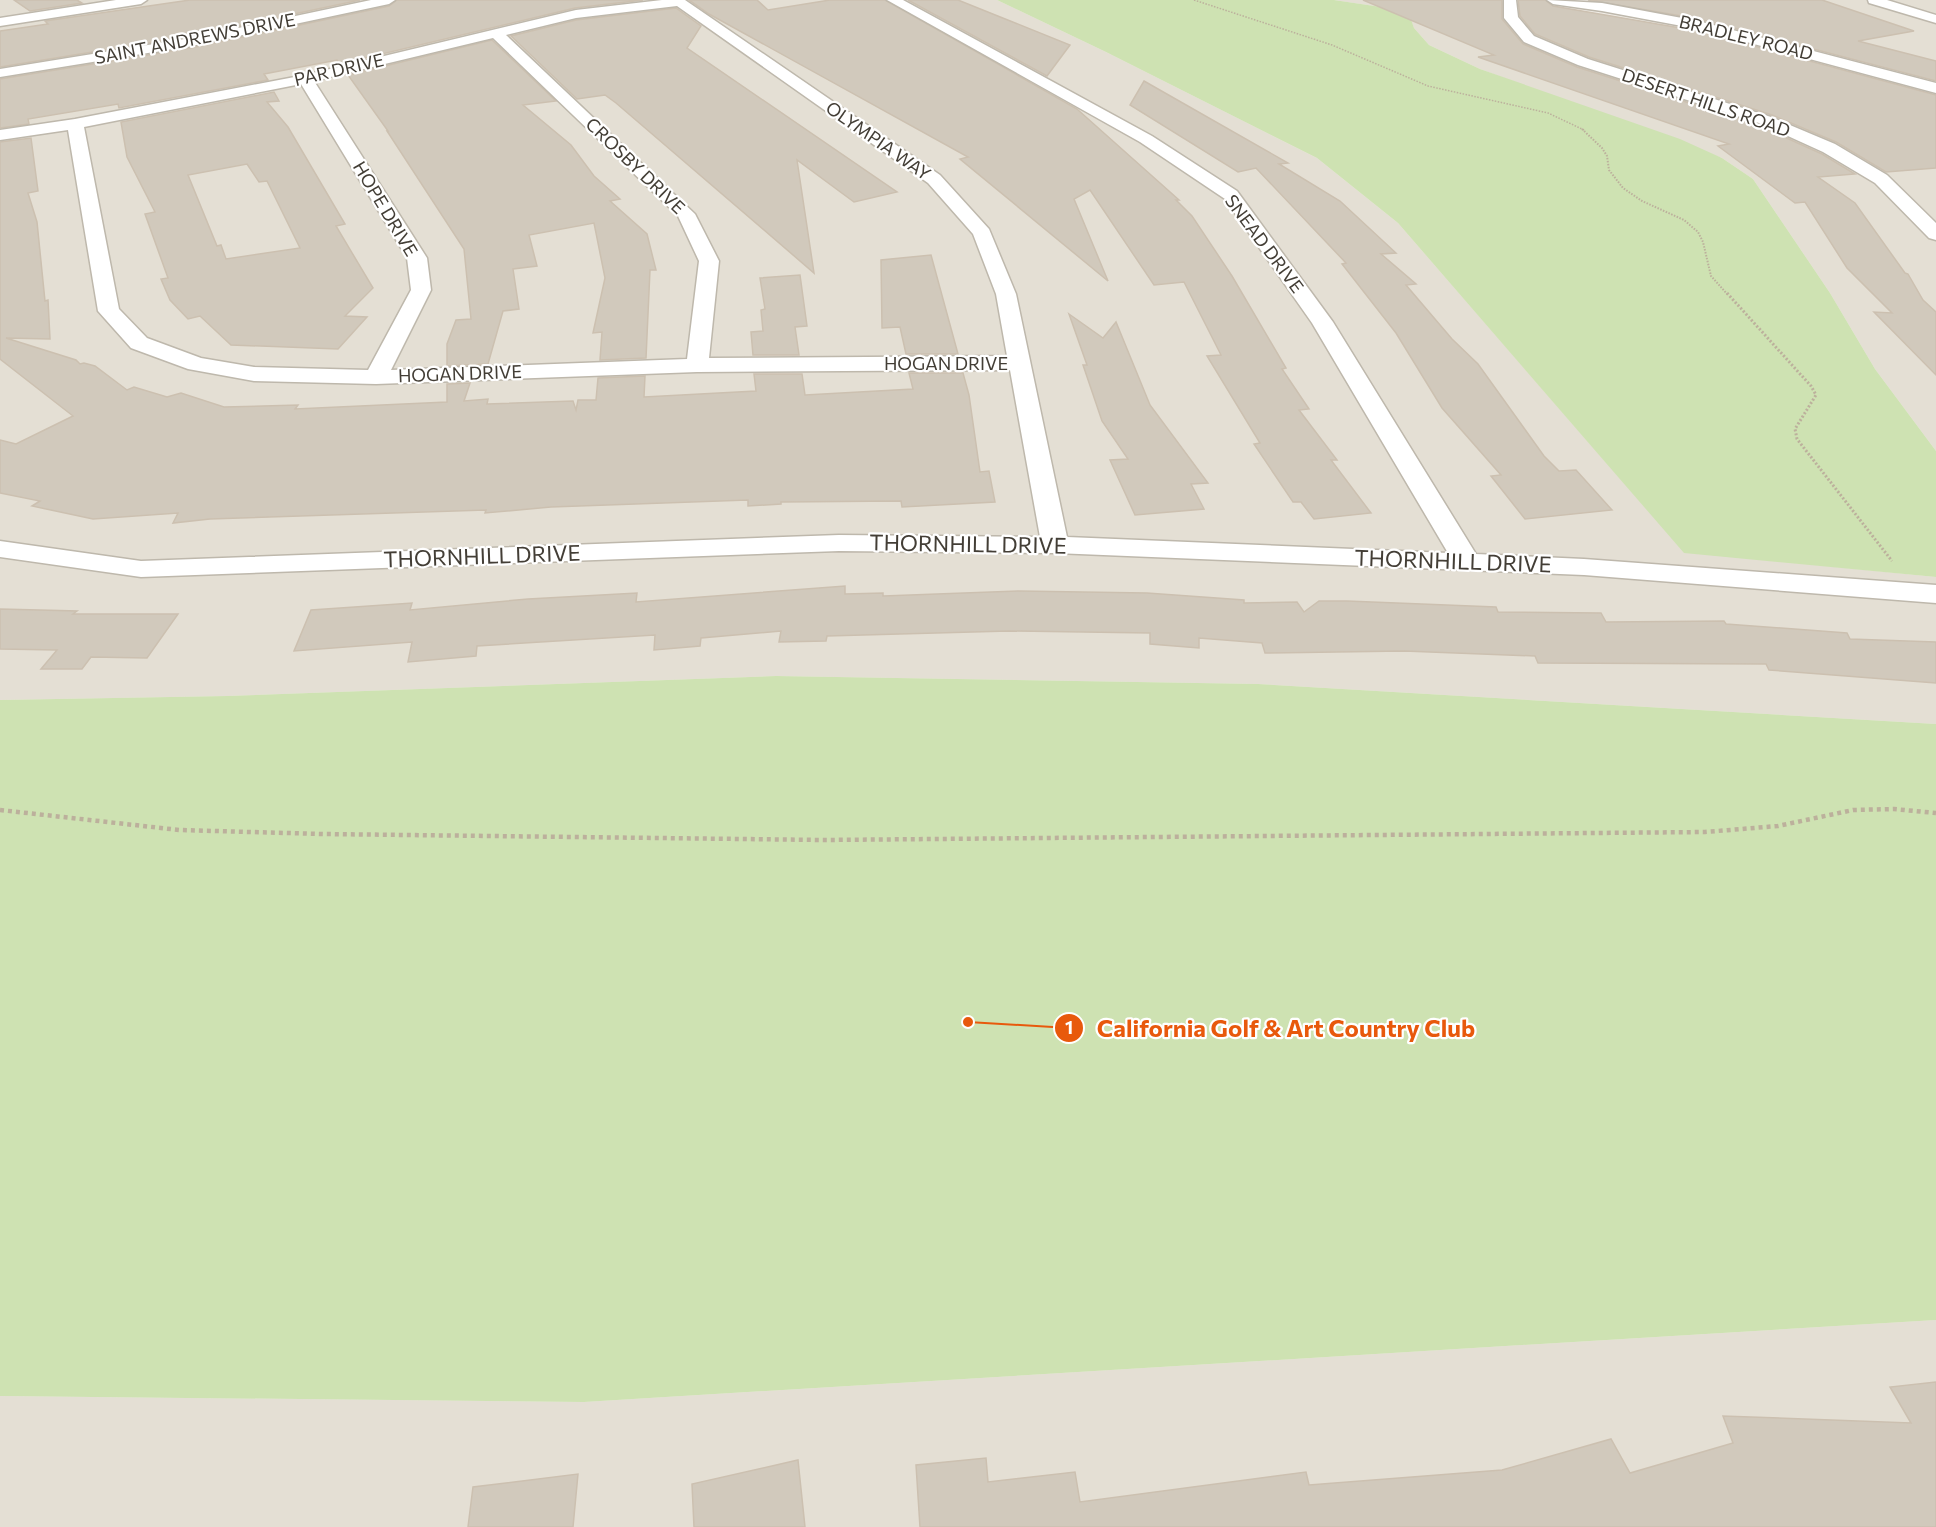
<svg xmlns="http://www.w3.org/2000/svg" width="1936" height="1527" font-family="Commissioner,sans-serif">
	<rect width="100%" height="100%" fill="#f1ede6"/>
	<g fill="#e4dfd4">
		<polygon points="0,0 997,0 1106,52 1317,158 1398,223 1684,552 1936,577 1936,724 1258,684 776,676 227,696 0,700"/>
		<polygon points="1334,0 1479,0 1538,6 1936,101 1936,451 1875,369 1830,293 1753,179 1722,158 1480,69 1429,45 1414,28 1407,11"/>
		<polygon points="1604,0 1936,0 1936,80 1705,18"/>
		<polygon points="1936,1320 1936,1527 0,1527 0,1396 584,1402"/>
	</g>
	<g fill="#cee2b2">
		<polygon points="997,0 1334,0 1408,11 1414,28 1429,45 1480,69 1680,139 1722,158 1753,179 1830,293 1875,369 1936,451 1936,577 1684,553 1398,223 1317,158 1106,52"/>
		<polygon points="776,676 1258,684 1936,724 1936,1320 584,1402 0,1396 0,700 227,696"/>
	</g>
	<g fill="#d1c9bc" stroke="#ccc0b0" stroke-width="1.5" fill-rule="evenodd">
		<polygon points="14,0 77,0 82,3 30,11"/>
		<polygon points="190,0 360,0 191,36 0,67 0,31 48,24 45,21"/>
		<polygon points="397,0 643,0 575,8 340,64 337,60 264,74 268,80 119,108 118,104 28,119 29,124 0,128 0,79 191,48 389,6"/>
		<polygon points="689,0 757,0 768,10 830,0 885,0 1077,109 1179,200 1176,200 1192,216 1232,276 1286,368 1282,369 1309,409 1299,410 1337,460 1331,460 1371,513 1314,519 1301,502 1293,502 1254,444 1260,443 1207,356 1221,355 1184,282 1154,285 1090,190 1074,199 1108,281 960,159 968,157 709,14"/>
		<polygon points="908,0 958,0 1070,45 1047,76"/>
		<polygon points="1363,0 1502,0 1502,19 1523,44 1577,67 1758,125 1822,154 1855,174 1818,177 1855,203 1905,273 1908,274 1923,300 1936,312 1936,375 1874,312 1892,313 1847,268 1805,202 1795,203 1718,146 1729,144 1478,57 1494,55"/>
		<polygon points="1518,0 1545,0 1553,6 1698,31 1936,95 1936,168 1886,172 1836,142 1772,115 1589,57 1535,34 1520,16"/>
		<polygon points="1588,0 1822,0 1914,31 1858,41 1936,61 1936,81 1699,19"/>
		<polygon points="676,8 701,26 687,48 897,192 854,202 797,160 814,273 616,103 605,95 577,99 511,36 576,20"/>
		<polygon points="492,40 556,101 523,105 571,145 594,176 620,199 610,201 647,234 656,270 650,270 646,358 600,360 602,332 593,333 605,278 594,223 529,235 537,266 513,269 519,309 503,311 488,364 447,366 447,344 456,320 471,319 464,249 387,131 388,131 348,75"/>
		<polygon points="1144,81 1288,163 1279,164 1340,201 1396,253 1381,254 1416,284 1406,285 1452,339 1478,364 1544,456 1559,471 1576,470 1612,510 1525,519 1491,476 1501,475 1442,408 1396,333 1342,264 1346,263 1256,168 1238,172 1130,105"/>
		<path d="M274 92 279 101 267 102 288 127 345 224 336 226 373 288 345 316 367 317 338 349 231 345 200 316 188 319 170 300 161 279 168 278 145 214 155 212 127 157 121 122ZM247 164 259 182 267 181 300 248 226 259 221 245 217 246 188 175Z"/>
		<polygon points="31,138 38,191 28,193 37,222 45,301 48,300 50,339 6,338 76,360 80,364 84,363 95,366 127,390 134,387 167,397 181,393 224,407 298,405 295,409 447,402 447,384 470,383 464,401 488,399 487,404 573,401 576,410 578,400 596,400 598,378 645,376 644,397 756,391 754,374 802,374 805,395 913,389 909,373 963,373 969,395 980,472 989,471 995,502 902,507 901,501 781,502 781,504 748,506 748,500 551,507 485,513 486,510 210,519 173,523 178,513 93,519 32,506 40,501 0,493 0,440 16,444 73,416 0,359 0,142"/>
		<polygon points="931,255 958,354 906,354 900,327 882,328 881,260"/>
		<polygon points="800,275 807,326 795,327 799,355 753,355 751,332 763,331 761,310 765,309 760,278"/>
		<polygon points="1069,314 1103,338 1116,322 1150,405 1208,483 1191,484 1204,509 1135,515 1110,460 1128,459 1102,421 1083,365 1087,365"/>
		<polygon points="845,586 845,594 883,593 883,596 1019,591 1147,593 1244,600 1244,603 1297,602 1304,612 1319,601 1347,601 1496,607 1498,612 1601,613 1606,622 1724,621 1726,624 1847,633 1850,639 1936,642 1936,683 1769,670 1766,664 1538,663 1535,656 1404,651 1265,653 1262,643 1199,638 1199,648 1150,644 1150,633 1009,631 827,636 826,641 779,642 781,631 701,638 700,646 654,650 655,635 477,646 476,656 408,662 412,642 294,651 311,610 412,603 410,610 528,599 637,593 636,602"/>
		<polygon points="0,609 77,611 73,614 178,614 147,658 91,657 82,669 41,669 57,650 0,649"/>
		<polygon points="1936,1382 1936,1527 920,1527 916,1465 986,1458 988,1482 1075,1472 1080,1502 1306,1472 1309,1485 1502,1470 1611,1439 1630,1473 1733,1443 1723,1416 1911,1423 1890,1387"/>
		<polygon points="798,1460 805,1527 694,1527 692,1484"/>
		<polygon points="578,1474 573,1527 468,1527 473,1487"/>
	</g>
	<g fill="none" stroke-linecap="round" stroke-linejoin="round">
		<g stroke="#beb8ac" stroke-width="3">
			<g id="minor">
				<polygon points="116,0 147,0 141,4 0,26 0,18"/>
				<polygon points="371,0 395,0 389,4 191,46 0,77 0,69 191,38"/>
				<path d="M662 0H685L940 175 989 229 1016 294 1067 537 1448 553 1312 323 1225 199 1140 142 887 0H903L1152 136 1237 191 1333 322 1476 554 1584 559 1936 585V603L1584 575 1055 553 839 551 141 577 0 557V541L141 561 839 535 1040 537 1010 370 697 372 376 384 254 381 188 369 131 348 98 311 68 130 0 140V130L75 119 305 75 576 10ZM677 6 928 183 973 234 996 294 1007 356 709 358 719 261 695 214 506 35 576 18ZM493 38 678 216 699 261 687 359 391 370 431 290 427 258 314 81ZM301 84 407 258 411 290 368 370 254 367 201 358 147 338 119 309 84 127Z"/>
				<polygon points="1504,0 1516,0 1518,17 1534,36 1588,59 1771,117 1835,144 1887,175 1936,223 1936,240 1929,238 1875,183 1823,152 1759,123 1578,65 1524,42 1504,18"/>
				<polygon points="1547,0 1602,3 1698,21 1936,83 1936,93 1698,29 1602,11 1553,4"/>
				<polygon points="1868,0 1887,0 1936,15 1936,23 1869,3"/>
			</g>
		</g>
		<polyline stroke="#bcb09c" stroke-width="1.5" stroke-dasharray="1.5 1.5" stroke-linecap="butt" points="1194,0 1332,45 1428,86 1548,113 1584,130"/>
		<polyline stroke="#bcb09c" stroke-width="2" stroke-dasharray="1.5 1.5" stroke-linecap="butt" points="1582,129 1602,148 1607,156 1609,170 1623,188 1642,201 1684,220 1698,232 1703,242 1711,276 1728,295"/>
		<polyline stroke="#bcb09c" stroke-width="3" stroke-dasharray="2 2" stroke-linecap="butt" points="1727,293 1811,386 1816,395 1795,429 1797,439 1892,561"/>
		<polyline stroke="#bcb09c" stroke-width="4.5" stroke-dasharray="4 4" stroke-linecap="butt" points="0,810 179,830 323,834 825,840 1705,832 1778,826 1853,810 1894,809 1936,813"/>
		<use href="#minor" fill="#fff" fill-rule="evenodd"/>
	</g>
	<g text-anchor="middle" stroke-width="4.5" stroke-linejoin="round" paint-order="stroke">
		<g font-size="18" fill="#433e36" stroke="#fff">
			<text transform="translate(1746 38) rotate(14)" y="6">BRADLEY ROAD</text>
			<text transform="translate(195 39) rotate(-11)" y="6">SAINT ANDREWS DRIVE</text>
			<text transform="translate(339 70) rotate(-13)" y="6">PAR DRIVE</text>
			<text transform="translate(1706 103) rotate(19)" y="6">DESERT HILLS ROAD</text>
			<text transform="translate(878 141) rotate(35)" y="6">OLYMPIA WAY</text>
			<text transform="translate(635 166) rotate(44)" y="6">CROSBY DRIVE</text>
			<text transform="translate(385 209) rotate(59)" y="6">HOPE DRIVE</text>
			<text transform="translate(1264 244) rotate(53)" y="6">SNEAD DRIVE</text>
			<text x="946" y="370">HOGAN DRIVE</text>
			<text transform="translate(460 374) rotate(-2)" y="6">HOGAN DRIVE</text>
		</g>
		<g font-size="22" fill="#433e36" stroke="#fff">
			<text transform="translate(968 544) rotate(1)" y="8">THORNHILL DRIVE</text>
			<text transform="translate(482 556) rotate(-2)" y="8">THORNHILL DRIVE</text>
			<text transform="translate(1453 561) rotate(2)" y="8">THORNHILL DRIVE</text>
		</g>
	</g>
	<path fill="none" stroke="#e8590c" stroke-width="2" d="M968 1022L1069 1028"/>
	<g fill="#e8590c" stroke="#fff" stroke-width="2">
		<circle cx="968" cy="1022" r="6"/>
		<circle cx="1069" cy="1028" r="15"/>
	</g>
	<g font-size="18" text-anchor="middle" font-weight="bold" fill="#fff">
		<text x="1069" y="1034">1</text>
	</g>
	<g font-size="24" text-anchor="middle" font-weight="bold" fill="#e8590c" stroke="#fff" stroke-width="4.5" stroke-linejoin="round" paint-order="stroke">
		<text x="1286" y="1037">California Golf &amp; Art Country Club</text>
	</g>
</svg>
